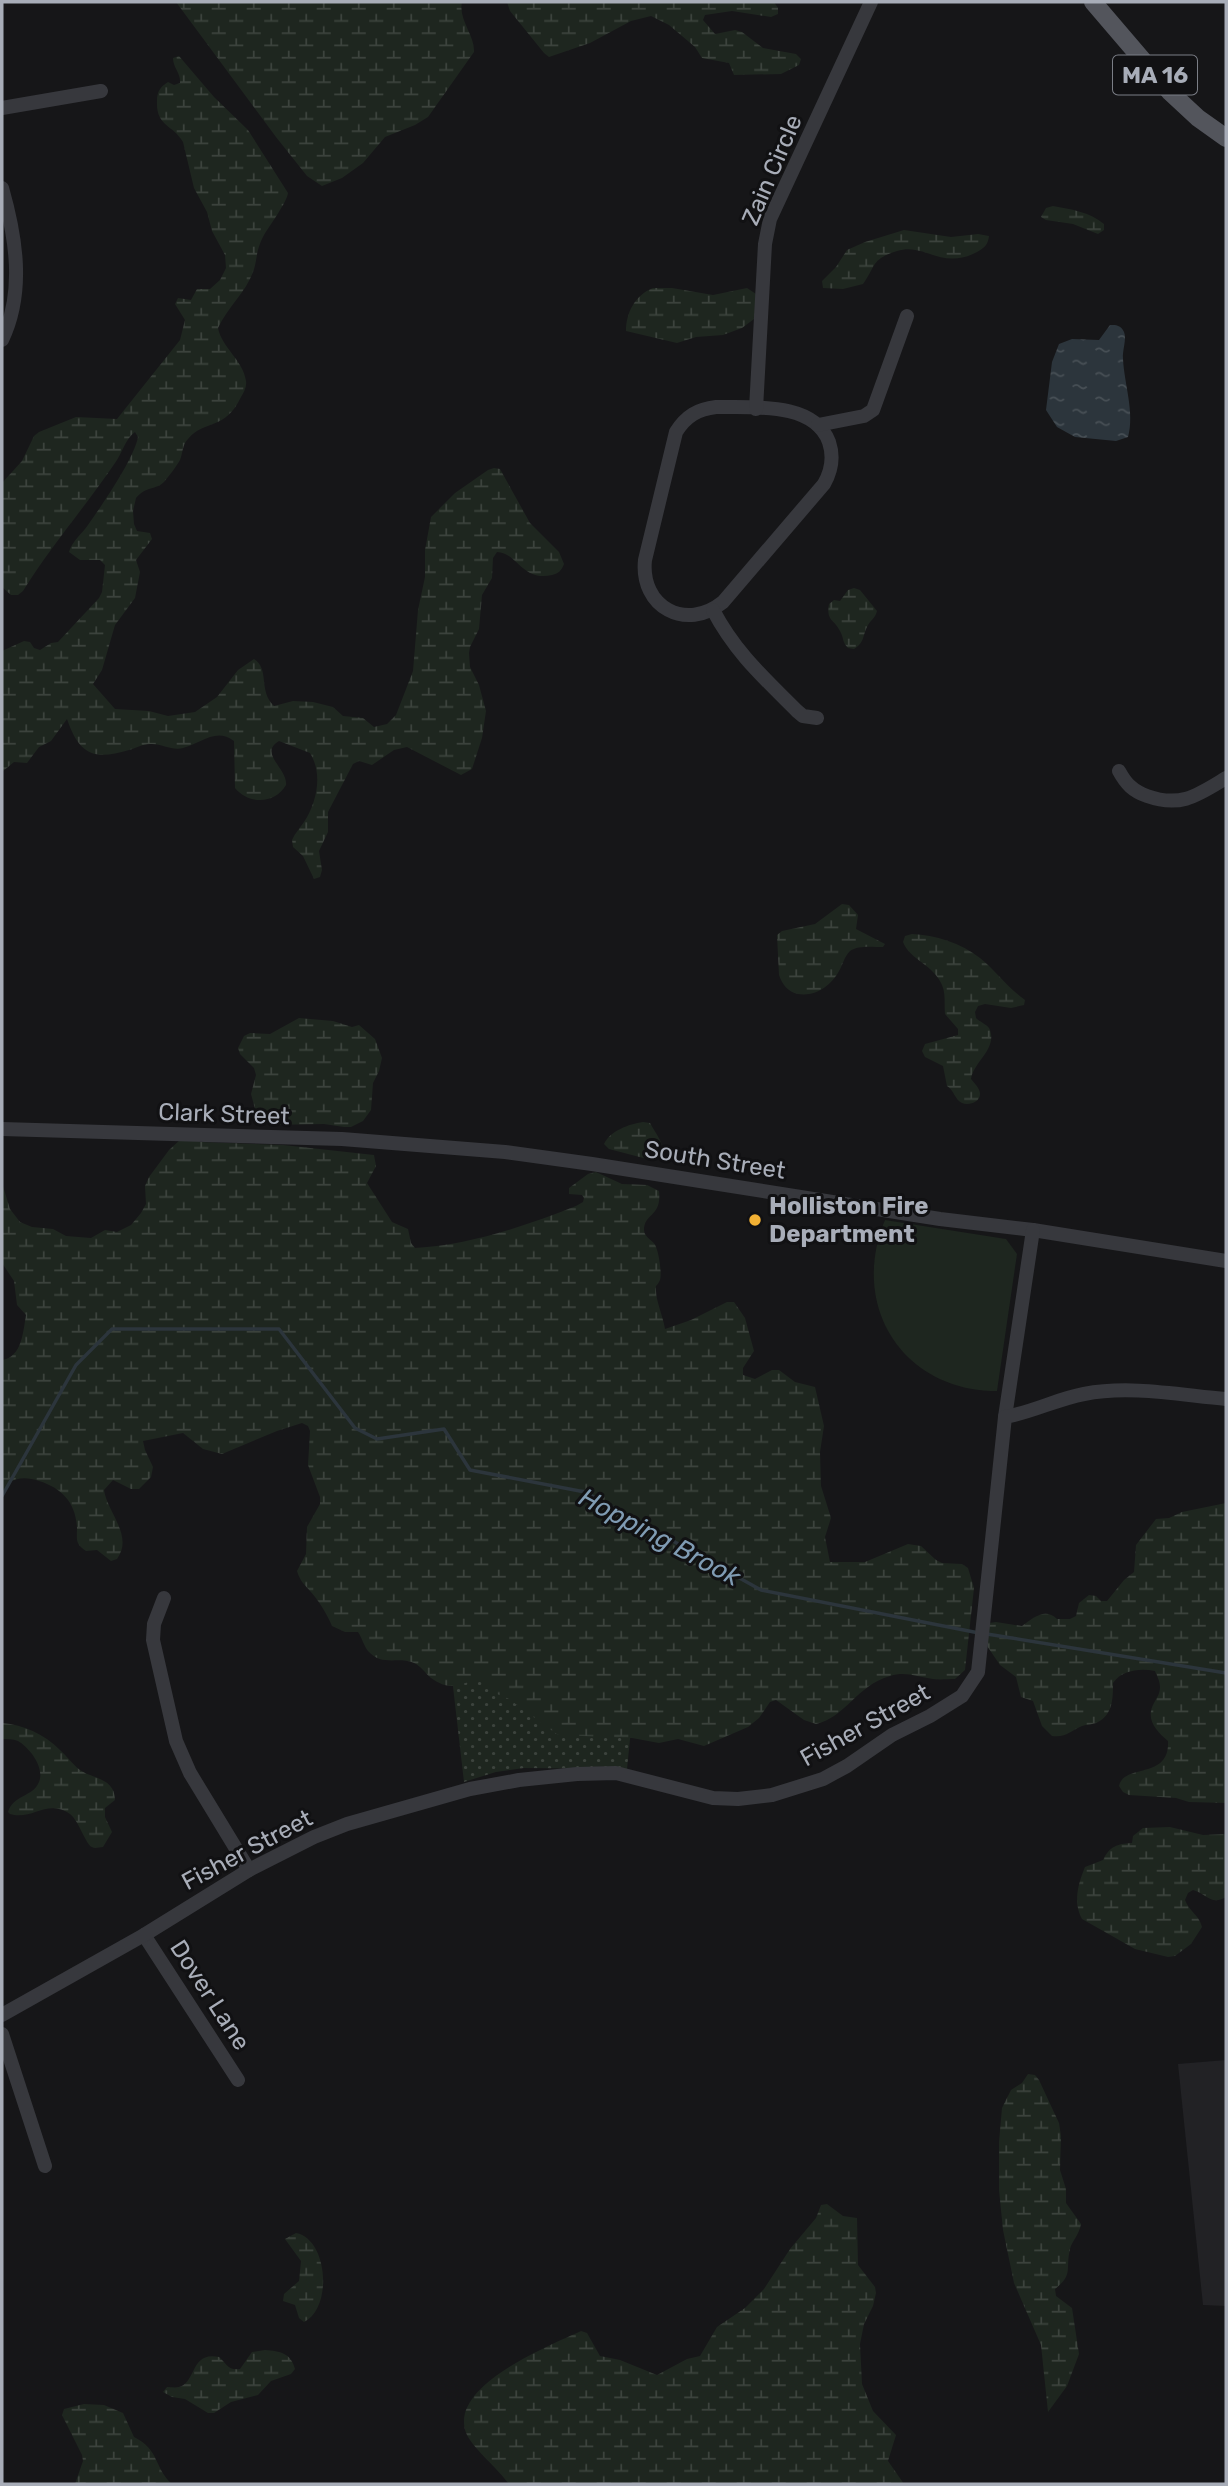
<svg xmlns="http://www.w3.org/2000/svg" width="1228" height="2486" font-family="Rubik,sans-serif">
	<defs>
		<pattern id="grass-dots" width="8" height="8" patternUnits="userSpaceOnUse" patternTransform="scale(1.75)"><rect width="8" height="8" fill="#1e261f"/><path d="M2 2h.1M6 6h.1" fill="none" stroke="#3c433d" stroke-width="1.8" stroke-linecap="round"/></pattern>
		<pattern id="wetland-marsh" width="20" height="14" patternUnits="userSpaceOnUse" patternTransform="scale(1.75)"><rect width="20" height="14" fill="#1e261f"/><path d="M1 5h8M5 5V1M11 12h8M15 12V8" fill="none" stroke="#3c433d"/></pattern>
		<pattern id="water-ripples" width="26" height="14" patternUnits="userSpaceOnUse" patternTransform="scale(1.75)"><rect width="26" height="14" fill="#2c353c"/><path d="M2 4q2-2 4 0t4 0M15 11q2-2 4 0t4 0" fill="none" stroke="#485056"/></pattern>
	</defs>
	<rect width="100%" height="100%" fill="#161618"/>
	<polygon fill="#222225" points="1226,2060 1226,2306 1203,2305 1178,2064"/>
	<polygon fill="url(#grass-dots)" points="425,1444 653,1510 627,1769 524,1768 496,1772 464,1782"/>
	<g fill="url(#wetland-marsh)">
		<path d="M176 2H462C458 20 475 35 474 52L428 117 415 125 385 137 363 163 342 178 322 186 307 176 276 137Z"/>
		<polygon points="507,2 774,2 778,8 778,14 771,17 732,11 705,15 703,20 715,34 735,30 742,32 763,48 796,54 801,59 799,65 781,74 734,75 729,63 702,58 695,47 669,25 651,16 631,21 590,43 549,57 544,53 510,11"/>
		<path d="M179 56 214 97 248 130 288 193C287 202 270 225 264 235 255 252 258 258 253 272 246 292 227 308 218 328 222 348 243 360 246 381 247 387 244 392 241 397 225 431 205 419 188 439 182 445 183 453 180 460 176 467 169 476 164 482 156 490 146 486 136 498L133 511 134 524 137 531 150 533 152 539 136 560 140 572 135 598 115 625 102 670 93 684 115 709 149 711 168 716 195 712 217 697 238 670 254 659C270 669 258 691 274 706L293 701 313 702 333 707 343 716 363 718 374 727 387 724 396 715 413 671 418 610 425 577V550L431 517 455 493 488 470 494 468 500 469 530 523 559 552 564 564C561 571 559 573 552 575 522 582 518 553 497 552L493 558 492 578 482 595 479 629 470 647 469 653 470 667 479 685 486 711 482 738 472 769 461 775 407 747 394 750 372 765 359 761 353 764 328 812V832L319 851 322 870 320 877 314 879 303 856 293 847 292 840C295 833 300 828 304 822 317 802 323 774 310 753L279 741C258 753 288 769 286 785 275 804 249 805 235 788L234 741C216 727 200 744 183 748 172 751 161 743 150 744 143 744 136 748 129 750 93 761 79 754 67 719L51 741 39 747 27 763 14 762 2 772V651L24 641 30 642 34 648 40 650 51 643 58 642 99 598 102 592 105 565 100 560H80L69 552C72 541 82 534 88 525 102 505 134 459 138 437L135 432C125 439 122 454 115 463 85 507 51 546 23 591L18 595H11L2 587V483L22 461 34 436 39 432 76 417 117 419 180 340 185 320 175 304 178 298 191 300 197 289H210L220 280 226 268 225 255 212 231 207 212 194 188 183 142C173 124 156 127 157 101 157 92 160 87 168 82L174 85 180 83C181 73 173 68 173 58Z"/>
		<path d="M1053 206C1070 209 1090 212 1104 224V230L1098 234 1073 224 1046 220 1041 217 1046 208Z"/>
		<path d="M904 230 951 237 978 234 989 236C988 245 984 248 977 252 941 271 925 242 897 251 871 259 876 266 863 284L843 289 823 288 822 281 836 267 847 250 865 242Z"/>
		<path d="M653 288H672L713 295 747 288 759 296 758 316 742 328 723 335 696 337 677 343 626 331C626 313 635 295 653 288Z"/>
		<path d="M854 588 860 590 877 611C875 619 870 620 867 627 862 637 865 642 854 649L848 648C842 642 844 638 840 631 834 619 826 621 829 604L834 600 840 601 848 590Z"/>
		<path d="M842 904 849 905 858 915 856 929 885 944 883 947C873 947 858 945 850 951 844 957 843 964 839 971 831 986 815 997 798 994 788 992 782 984 779 975L777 935 782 931 815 924Z"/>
		<path d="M912 934C935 935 961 943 980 958 996 971 1008 988 1025 1000L1024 1005 1011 1008 985 1004 978 1006 975 1012 976 1018C980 1022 986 1024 989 1028 999 1048 973 1062 971 1079 974 1083 980 1088 980 1094 980 1102 969 1106 962 1103 955 1100 954 1090 947 1086L943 1066 925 1057 922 1051 925 1044 958 1035V1029L945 1014C944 1004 946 994 942 985 934 965 910 960 903 942L905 936Z"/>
		<polygon points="299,1018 333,1021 352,1027 359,1025 375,1039 382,1058 379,1071 373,1083 371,1110 363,1121 351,1127 344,1127 324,1124 270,1125 258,1120 251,1094 256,1075 254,1068 240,1054 238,1048 244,1036 250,1033 270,1034"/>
		<path d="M643 1122 650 1123C656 1134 666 1146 664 1159L651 1160 609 1149 604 1144C610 1131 629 1124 643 1122Z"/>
		<path d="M185 1138 201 1142 283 1145 374 1155 376 1166 367 1183 392 1222 408 1229 411 1243 415 1248C470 1245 525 1226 576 1206L583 1202 584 1198 582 1195 569 1194V1188L588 1174 596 1172 622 1184 647 1185 659 1191C662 1217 644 1213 644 1230 644 1238 654 1240 656 1247 659 1254 662 1273 660 1280 657 1287 655 1284 656 1291 656 1301 663 1316 665 1329L691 1320 727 1302H734L745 1318 754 1351 743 1368V1375L755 1379 772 1370H779L795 1382 815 1387 824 1426 820 1452 821 1486 831 1518 825 1537 830 1562H865L908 1544 921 1546 936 1560 942 1563 962 1564 968 1568 974 1588 965 1670 955 1679C948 1679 940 1680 933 1679 917 1677 906 1671 890 1676 857 1685 845 1718 816 1724L804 1720 776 1700 770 1702 759 1718 748 1727 704 1746 678 1739 659 1743 632 1738 558 1735 509 1699 497 1694C494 1685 490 1682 482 1678 461 1683 452 1693 431 1678 425 1673 421 1666 414 1663 398 1656 382 1667 368 1651 364 1646 362 1638 358 1632H345L332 1626C328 1616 318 1599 310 1591 304 1584 300 1581 297 1571L306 1554 307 1527 320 1504V1497L308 1465 310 1431 308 1426 302 1423 277 1431 222 1454 203 1449 183 1433 143 1441 145 1450 153 1467 151 1477 139 1489H131L113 1480 104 1490C107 1512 134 1536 117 1559L111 1561 97 1550 86 1551C75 1544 77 1540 77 1528 76 1503 62 1488 39 1481 28 1477 17 1477 8 1483L2 1495V1360C22 1357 23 1332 26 1315L17 1305 14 1281 2 1263V1183L10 1209 20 1222 32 1227 53 1229 66 1236 91 1238 105 1230 117 1232 131 1225 141 1213 146 1204 145 1186 149 1177 169 1150 180 1140Z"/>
		<path d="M1226 1503V1803L1189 1802 1176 1798 1129 1795 1123 1792 1119 1786C1124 1763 1170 1780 1168 1741 1156 1731 1145 1719 1154 1703 1157 1697 1160 1694 1160 1687 1160 1681 1157 1676 1155 1671 1140 1668 1122 1670 1113 1683 1113 1698 1113 1714 1098 1722 1093 1725 1087 1724 1082 1726 1070 1731 1066 1738 1052 1736L1042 1726 1033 1701 1021 1697 1016 1677 1000 1665 985 1643 989 1623 996 1622 1022 1626C1033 1618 1045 1607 1057 1619H1070L1076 1616 1079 1603 1089 1595 1096 1596 1101 1601H1107L1124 1580 1134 1572 1136 1545 1156 1519 1169 1518 1182 1512Z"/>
		<path d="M2 1723C24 1725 44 1734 60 1750 67 1756 73 1765 80 1770 93 1779 115 1778 115 1800L105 1808V1817L112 1832 103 1847C99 1847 95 1849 92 1847 86 1845 79 1821 70 1814 47 1798 32 1821 10 1814L8 1812C13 1795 33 1797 39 1782 45 1768 30 1748 18 1741 13 1739 7 1739 2 1739Z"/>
		<path d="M1170 1827 1203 1835 1226 1834V1897C1211 1906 1207 1894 1193 1890L1188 1893 1185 1900C1189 1911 1199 1915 1202 1927L1191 1944 1175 1956 1168 1957 1135 1949 1082 1919C1073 1902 1078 1884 1085 1867L1103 1860C1110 1846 1117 1844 1132 1843L1133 1836 1143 1828Z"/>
		<path d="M1028 2074 1035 2075 1039 2080 1059 2123 1061 2136 1060 2170 1066 2189V2203L1081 2224C1079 2235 1072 2241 1070 2249 1065 2270 1074 2274 1055 2289L1056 2296 1072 2308 1079 2354 1067 2386 1048 2412 1041 2345 1014 2283 1003 2230 999 2190V2142L1002 2108 1011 2090 1022 2083Z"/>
		<path d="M827 2204 843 2216 857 2218 858 2265 875 2287 876 2293 873 2306 864 2324 860 2344 862 2384 873 2411 896 2435 888 2461 904 2484H509C498 2469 474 2449 467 2435 445 2387 549 2346 581 2331L587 2333 600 2356 620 2360 657 2375 687 2359 700 2356 717 2327 745 2308 764 2289 790 2249 816 2218 821 2205Z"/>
		<path d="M296 2233C328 2239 333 2308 304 2322L299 2318 295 2305 283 2301 284 2294 299 2281 301 2261 285 2239Z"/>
		<path d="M265 2350C280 2351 291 2353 295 2369L291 2374 271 2381 258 2395 231 2402 214 2413H208L185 2399 172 2397 163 2392 167 2387C171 2387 175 2388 179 2387 197 2382 190 2351 219 2357 227 2364 228 2371 240 2369L252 2352Z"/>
		<path d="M84 2404 104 2405 123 2413 134 2437C160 2450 154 2468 172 2484H75L83 2461 82 2455 62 2415 64 2409Z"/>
	</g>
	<path fill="#1e261f" d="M885 1220 1006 1239 1017 1254 997 1391C903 1391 849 1306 885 1220Z"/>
	<path fill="url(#water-ripples)" d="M1110 325C1116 325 1121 325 1124 332 1127 339 1122 351 1123 359 1124 383 1135 413 1128 437L1116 441 1075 437 1057 427 1046 410 1052 362 1059 344 1072 339 1099 340Z"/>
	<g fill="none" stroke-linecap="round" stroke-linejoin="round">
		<g stroke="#2c353c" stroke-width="3.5">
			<polyline points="2,1496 76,1365 112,1329 279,1329 355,1428 377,1439 444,1429 470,1470 585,1492 761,1590 979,1633"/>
			<polyline points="987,1634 1226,1673"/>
		</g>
		<g stroke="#37383d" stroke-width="14">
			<polyline points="2,108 101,91"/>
			<path d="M2 188C16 237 25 292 2 340"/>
			<path d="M716 407C751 408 814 401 829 442 834 457 832 470 824 484L723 602C686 632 640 607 645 560L676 432C686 416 698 409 716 407Z"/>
			<polyline points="756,409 765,244 770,219 871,2"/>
			<polyline points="818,425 864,416 873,410 907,316"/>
			<path d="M713 610C735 652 763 677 797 711L803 716 817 718"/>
			<path d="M1119 771C1126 784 1133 791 1147 796 1181 808 1198 795 1226 778"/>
			<polyline points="2,1129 342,1139 505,1152 592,1164 940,1219 1033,1230 1226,1261"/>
			<polyline points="1005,1417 1033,1230"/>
			<polyline points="164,1598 154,1624 153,1640 176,1741 190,1773 249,1870"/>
			<polyline points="144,1935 238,2080"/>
			<path d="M2 2015 144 1935 249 1870 314 1837 347 1824 470 1789 519 1780 577 1774 616 1773 713 1798 738 1799 772 1795 823 1779 847 1766 892 1735 930 1716 962 1696 978 1672 1005 1417C1033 1412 1057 1399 1084 1394 1130 1385 1180 1395 1226 1399"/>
			<polyline points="2,2034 45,2166"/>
		</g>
		<polyline stroke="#53555c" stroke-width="18" points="1093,2 1170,92 1198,118 1226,138"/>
	</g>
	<circle fill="#f2b134" stroke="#111113" stroke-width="2.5" cx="755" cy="1220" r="7"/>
	<g text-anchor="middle" stroke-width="6" stroke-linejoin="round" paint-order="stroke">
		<rect fill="#111113" stroke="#7b7e86" stroke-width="2" x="1113" y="55.5" width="84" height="39" rx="5"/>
		<g font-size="23" font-weight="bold" fill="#a8adb8">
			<text x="1155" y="83">MA 16</text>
		</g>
		<g font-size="24" fill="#a8adb8" stroke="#111113">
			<text transform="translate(772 170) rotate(-67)" y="8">Zain Circle</text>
			<text transform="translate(224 1114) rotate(2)" y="8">Clark Street</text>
			<text transform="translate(715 1160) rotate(9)" y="8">South Street</text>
			<text transform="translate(865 1725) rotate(-29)" y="8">Fisher Street</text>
			<text transform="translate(247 1850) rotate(-28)" y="8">Fisher Street</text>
			<text transform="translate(210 1995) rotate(57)" y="8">Dover Lane</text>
		</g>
		<g font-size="24" font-weight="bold" fill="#a8adb8" stroke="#111113" text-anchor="start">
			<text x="769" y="1214">Holliston Fire<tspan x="769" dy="28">Department</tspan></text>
		</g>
		<g font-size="26" font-style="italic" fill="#7f9bb3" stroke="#111113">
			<text transform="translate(660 1537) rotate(28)" y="9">Hopping Brook</text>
		</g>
	</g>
	<rect width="1228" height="2486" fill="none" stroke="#a8adb8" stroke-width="7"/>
</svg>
